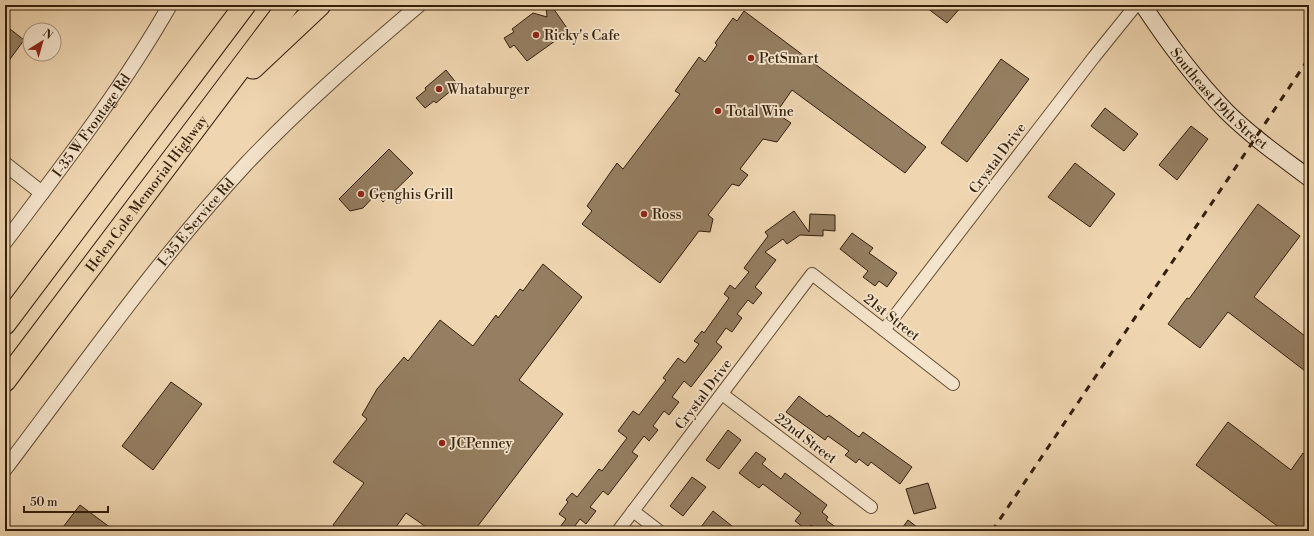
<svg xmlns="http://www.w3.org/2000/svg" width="1314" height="536" font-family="'Libre Bodoni',serif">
	<rect width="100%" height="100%" fill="#efd6b1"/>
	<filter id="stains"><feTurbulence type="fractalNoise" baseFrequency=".005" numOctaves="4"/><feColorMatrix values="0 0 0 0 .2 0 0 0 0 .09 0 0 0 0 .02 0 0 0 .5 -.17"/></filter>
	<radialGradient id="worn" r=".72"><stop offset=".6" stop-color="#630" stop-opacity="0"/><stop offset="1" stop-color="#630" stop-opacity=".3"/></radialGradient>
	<g fill="#957e61" stroke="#331f0a">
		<polygon points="546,5 551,5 569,31 527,61 514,45 510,48 504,38 514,32 512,29 533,13 547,17"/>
		<polygon points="923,5 963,5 947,23"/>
		<polygon points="744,11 926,147 905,173 792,90 776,113 791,123 777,142 763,139 740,169 748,175 739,186 732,184 708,215 713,219 710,232 699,231 660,283 582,224 592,211 587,206 617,163 623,169 680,94 675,91 699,57 705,62 717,45 715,43 733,18 737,21"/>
		<polygon points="5,25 24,40 5,66"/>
		<polygon points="1001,59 1029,79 967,162 941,143"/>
		<polygon points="446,70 458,85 436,103 434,101 425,108 416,98 426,90 425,88"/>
		<polygon points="1105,108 1138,134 1124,151 1091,126"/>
		<polygon points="1191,126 1208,139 1177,180 1159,165"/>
		<polygon points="389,149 413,173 383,202 376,194 363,208 350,211 339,199"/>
		<polygon points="1075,163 1115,194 1090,227 1048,197"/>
		<polygon points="1258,204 1300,236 1254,297 1309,339 1309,374 1228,312 1200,348 1168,324 1187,298 1189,299"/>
		<polygon points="794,211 809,232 810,214 835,215 835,231 823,230 823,236 800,235 787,244 783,239 765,252 776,260 755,287 762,293 753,304 748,300 737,314 742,318 732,332 726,328 716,342 722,347 691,387 684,381 672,397 679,402 669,415 664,411 653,426 658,430 649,441 644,436 632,452 638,456 608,495 603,491 590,507 596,511 586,524 580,519 571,531 557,531 566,519 559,514 568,502 566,500 572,493 577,497 599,469 602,471 627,438 618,431 633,411 639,415 666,380 663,378 678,358 685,363 699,344 694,341 702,331 704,333 729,298 724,294 730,285 735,289 749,272 744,268 768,236 765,232"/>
		<polygon points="852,233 873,248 869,253 897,273 887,287 879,281 875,286 863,277 868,271 840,249"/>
		<polygon points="543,264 582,297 519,380 563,414 474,531 432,531 406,513 393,531 340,531 333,525 364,483 333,462 367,419 362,415 377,389 404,357 408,361 440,320 473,346 496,315 498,318 520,289 523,291"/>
		<polygon points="171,382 202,404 153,470 122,446"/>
		<polygon points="799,396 827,417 829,415 859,437 863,432 912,467 900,484 871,462 868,466 859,459 856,463 845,455 849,451 828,436 825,440 786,412"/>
		<polygon points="1228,422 1291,470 1303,453 1309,458 1309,531 1284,531 1196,465"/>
		<polygon points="728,430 741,440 719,469 706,460"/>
		<polygon points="756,452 766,459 762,464 781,479 785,473 827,505 822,512 828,517 826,520 841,531 819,531 811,525 807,530 795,521 801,513 763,484 759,488 739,473"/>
		<polygon points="692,477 706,487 683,516 670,506"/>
		<polygon points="928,483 936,508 914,514 906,489"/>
		<polygon points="80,505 115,531 60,531"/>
		<polygon points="713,511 732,526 728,531 698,531"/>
		<polygon points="908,520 922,531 900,531"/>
	</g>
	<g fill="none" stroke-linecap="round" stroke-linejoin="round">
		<g stroke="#624d34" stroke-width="14">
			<g id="minor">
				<polyline points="884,330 1094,57 1136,5"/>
				<polyline points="722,394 871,507"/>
				<polyline points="633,511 659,531"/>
				<polyline points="618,531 812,274 953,384"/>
			</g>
		</g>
		<g stroke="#624d34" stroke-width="16">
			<g id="tertiary">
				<polyline points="5,164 42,193"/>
				<path id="s1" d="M5 242C63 165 122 89 170 5"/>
				<path id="s2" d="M5 469C83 366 158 259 246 164 300 107 359 56 419 5"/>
			</g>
		</g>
		<g stroke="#331f0a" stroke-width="18">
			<g id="secondary">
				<path id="s3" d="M1143 5C1168 43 1195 79 1226 111 1251 136 1281 157 1309 178"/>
			</g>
		</g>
		<g stroke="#331f0a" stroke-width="23">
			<g id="motorway">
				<polyline points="253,68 320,5"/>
				<polyline points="5,324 245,5"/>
				<path id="s4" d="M5 381 288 5"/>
			</g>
		</g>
		<use href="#minor" stroke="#f5e4cc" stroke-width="12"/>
		<use href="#tertiary" stroke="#f5e4cc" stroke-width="14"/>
		<use href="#secondary" stroke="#f5e4cc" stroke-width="16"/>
		<use href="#motorway" stroke="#efd6b1" stroke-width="21"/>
		<polyline stroke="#331f0a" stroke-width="3" stroke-dasharray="7 7" stroke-linecap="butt" points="992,531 1309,58"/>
	</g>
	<g fill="#8f2418" stroke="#f5e4cc" stroke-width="1.5">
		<circle cx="536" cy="35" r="4"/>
		<circle cx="751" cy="58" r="4"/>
		<circle cx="439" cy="89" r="4"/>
		<circle cx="718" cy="111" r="4"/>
		<circle cx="361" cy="194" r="4"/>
		<circle cx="644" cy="214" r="4"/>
		<circle cx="442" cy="443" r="4"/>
	</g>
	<g text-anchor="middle" stroke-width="3.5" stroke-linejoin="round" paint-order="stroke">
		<g font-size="14" fill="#331f0a" stroke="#f5e4cc" text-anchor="start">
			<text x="544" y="40">Ricky's Cafe</text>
			<text x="759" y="63">PetSmart</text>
			<text x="447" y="94">Whataburger</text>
			<text x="726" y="116">Total Wine</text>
			<text x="369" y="199">Genghis Grill</text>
			<text x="652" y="219">Ross</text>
			<text x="450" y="448">JCPenney</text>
		</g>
		<g font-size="14" fill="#331f0a" stroke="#f5e4cc">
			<text dy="5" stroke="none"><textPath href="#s3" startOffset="121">Southeast 19th Street</textPath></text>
			<text dy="5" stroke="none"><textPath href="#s1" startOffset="145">I-35 W Frontage Rd</textPath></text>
			<text transform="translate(997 158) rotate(-53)" y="5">Crystal Drive</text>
			<text dy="5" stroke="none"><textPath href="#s4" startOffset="235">Helen Cole Memorial Highway</textPath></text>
			<text dy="5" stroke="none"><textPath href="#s2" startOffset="312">I-35 E Service Rd</textPath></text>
			<text transform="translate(892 317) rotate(38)" y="5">21st Street</text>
			<text transform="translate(703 394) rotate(-53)" y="5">Crystal Drive</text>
			<text transform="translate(806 438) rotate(37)" y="5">22nd Street</text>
		</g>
	</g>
	<rect width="1314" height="536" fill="none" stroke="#efd6b1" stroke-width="20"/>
	<rect x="6" y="6" width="1302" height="524" fill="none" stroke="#331f0a" stroke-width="2"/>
	<rect x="10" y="10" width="1294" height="516" fill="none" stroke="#331f0a"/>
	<g transform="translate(42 42) rotate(37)"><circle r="19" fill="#f5e4cc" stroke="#a7957e"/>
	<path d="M0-3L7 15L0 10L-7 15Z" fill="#8f2418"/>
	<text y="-6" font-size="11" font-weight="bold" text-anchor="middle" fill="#331f0a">N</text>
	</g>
	<path d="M24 506v6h84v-6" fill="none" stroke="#331f0a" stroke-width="2"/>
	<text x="30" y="506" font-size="12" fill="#331f0a" stroke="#f5e4cc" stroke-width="3" paint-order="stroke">50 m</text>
	<rect width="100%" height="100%" filter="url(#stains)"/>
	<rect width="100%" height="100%" fill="url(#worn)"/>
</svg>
